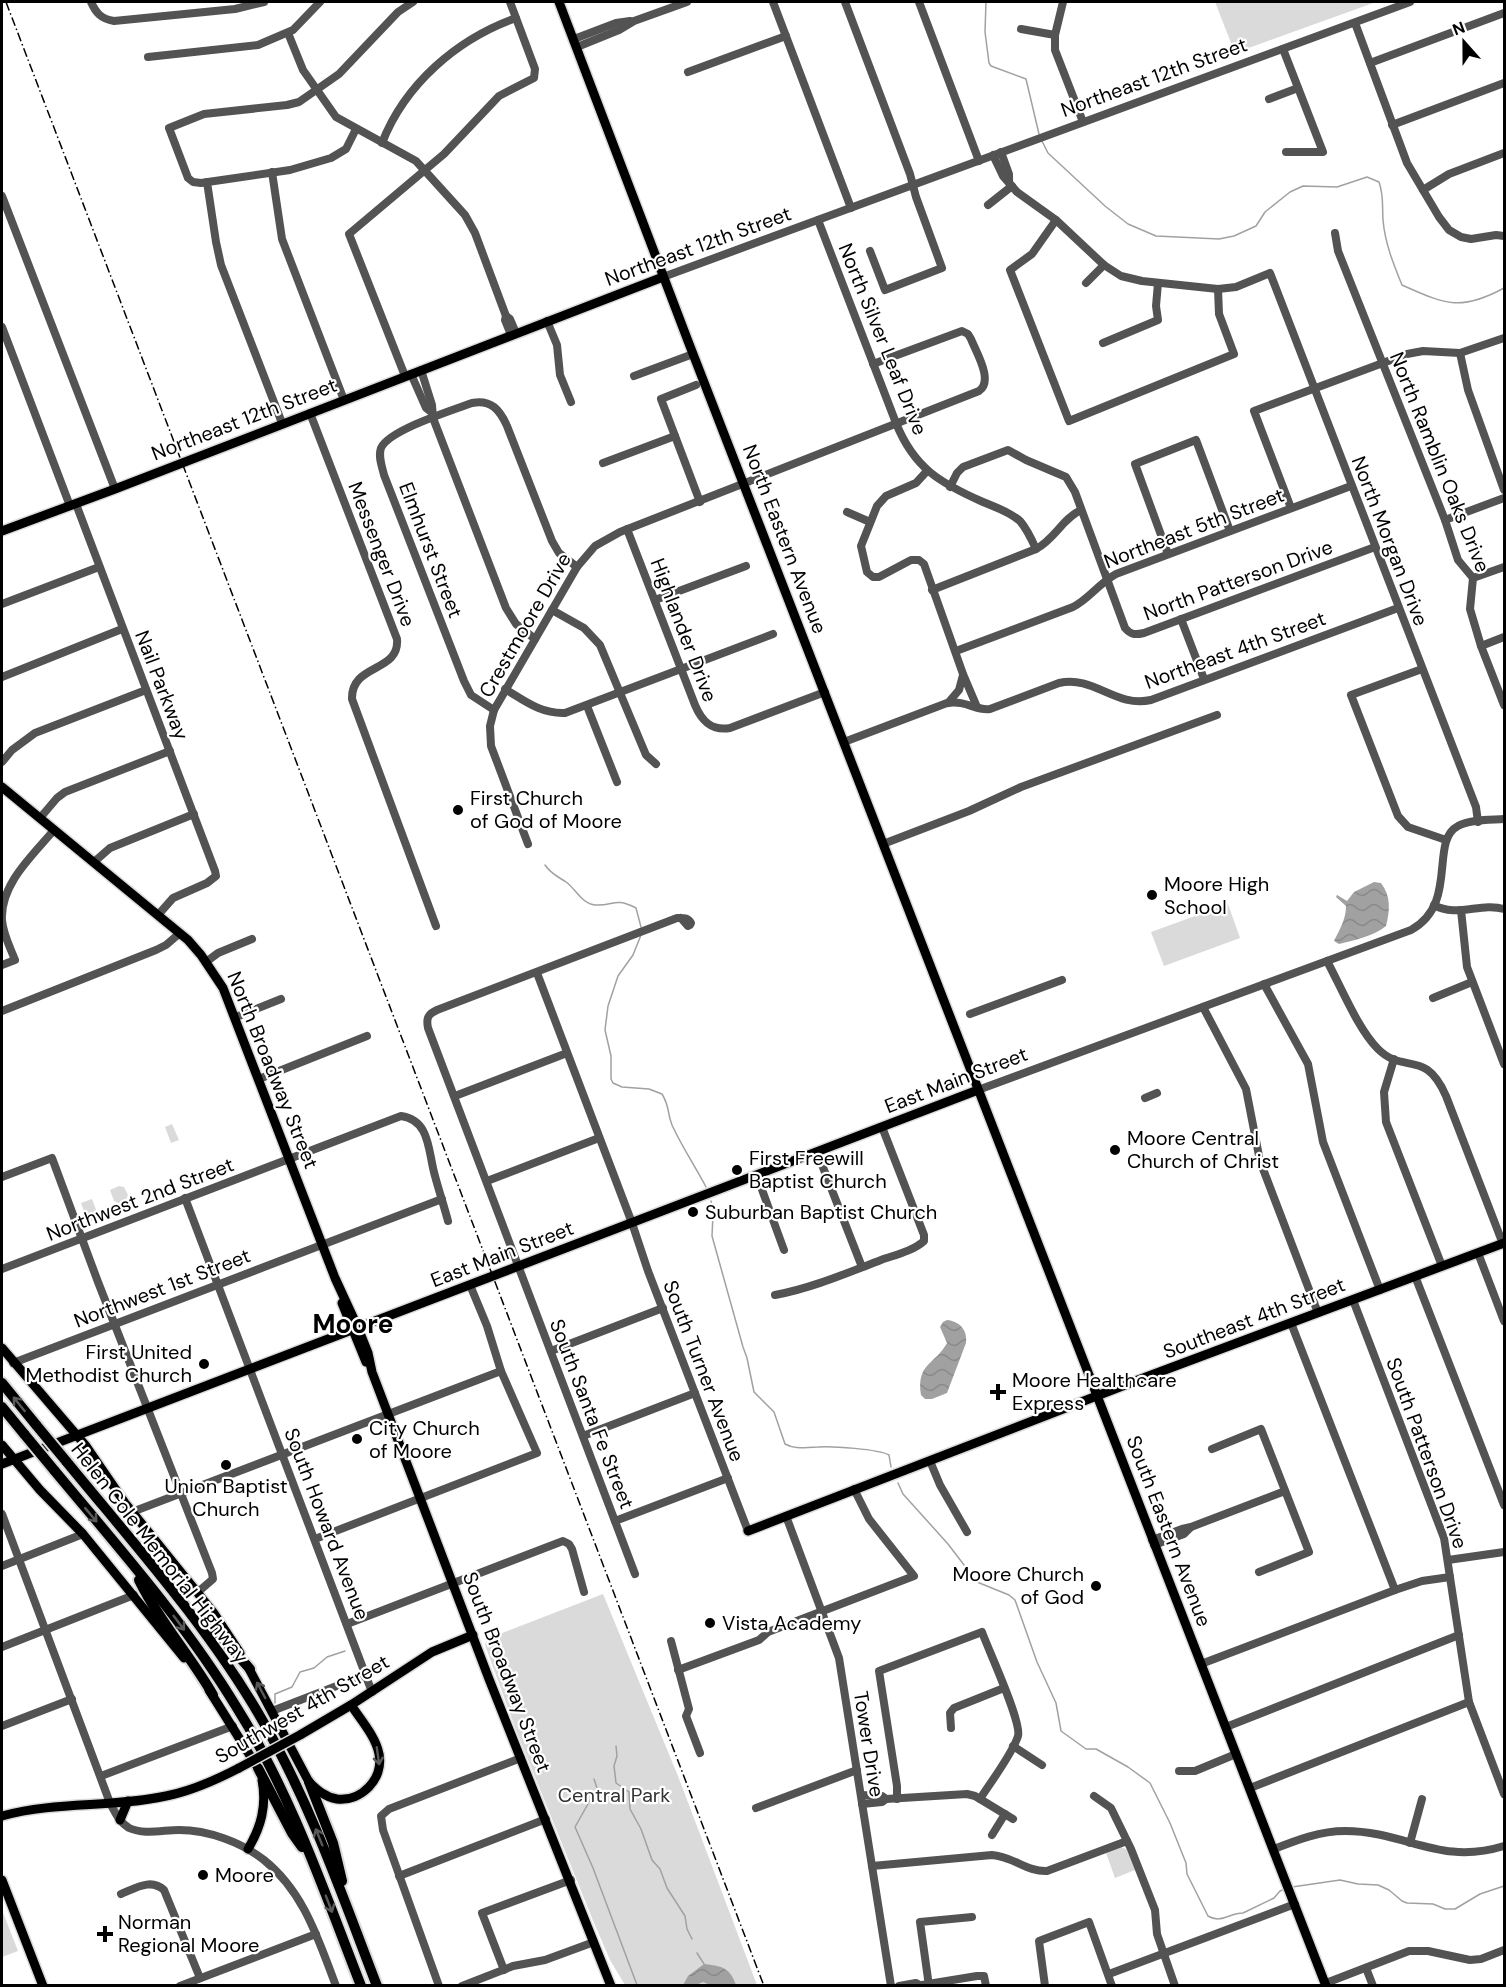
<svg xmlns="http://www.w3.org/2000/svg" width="1506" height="1987" font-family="'DM Sans',sans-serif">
	<defs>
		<pattern id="water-waves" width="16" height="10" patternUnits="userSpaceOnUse" patternTransform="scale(1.5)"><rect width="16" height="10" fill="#a1a1a1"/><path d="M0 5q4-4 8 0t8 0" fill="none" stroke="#898989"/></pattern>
	</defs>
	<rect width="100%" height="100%" fill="#fff"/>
	<g fill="#dadada">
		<polygon points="1215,2 1376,2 1235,53"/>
		<polygon points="1228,904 1240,938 1164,966 1151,932"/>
		<polygon points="172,1124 179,1140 171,1143 165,1127"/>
		<polygon points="119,1186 124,1187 128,1195 126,1200 119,1203 114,1201 110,1190"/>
		<polygon points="92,1199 99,1218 88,1222 81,1203"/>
		<polygon points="603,1594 678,1776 757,1985 625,1985 610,1960 594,1923 516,1730 485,1645 487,1639"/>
		<polygon points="1121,1847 1128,1850 1135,1870 1115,1878 1106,1853"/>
		<polygon points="2,1910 18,1951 2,1957"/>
	</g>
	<g fill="url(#water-waves)">
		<path d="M1374 882 1381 883C1391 896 1390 910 1386 926 1374 936 1355 940 1339 944L1334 941C1340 929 1346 919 1346 906L1336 897 1337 895 1347 901 1354 892Z"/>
		<path d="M947 1320C959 1321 968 1330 966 1343L947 1393 932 1399H925L921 1395C916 1363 935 1365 947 1343L940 1327 943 1322Z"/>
		<path d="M704 1964C721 1966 730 1967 736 1985H710L703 1982 696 1985H683L688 1976Z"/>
	</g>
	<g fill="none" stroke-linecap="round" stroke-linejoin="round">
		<g stroke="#a1a1a1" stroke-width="1.5">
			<polyline points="986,2 985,32 989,63 991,66 1026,79 1039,134"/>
			<path d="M1042 141 1048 153 1105 206 1128 224 1156 236 1219 239 1234 236 1256 226 1265 212 1290 192 1303 186 1337 187 1367 177 1379 182C1384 196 1382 205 1383 220 1385 243 1393 263 1402 285 1445 304 1460 312 1504 288"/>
			<path d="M545 865C551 874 557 876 566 882 576 889 582 904 595 905 615 906 614 897 636 908L641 927"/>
			<path d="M641 935 633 955 618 976 608 1006 605 1030 611 1056V1079L613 1083 622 1087 649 1089 662 1094C670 1107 667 1113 672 1125 682 1147 695 1166 706 1187"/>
			<path d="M711 1201 713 1214 712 1236 743 1347 747 1358 754 1392 774 1412 785 1444C796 1450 805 1447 818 1447 832 1446 878 1449 889 1455L891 1467"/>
			<path d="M898 1483 903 1494 948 1544 977 1582 1009 1595 1015 1600 1037 1662 1056 1703 1061 1731 1086 1749H1096L1128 1767 1150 1783 1170 1823 1186 1863 1187 1874 1208 1916C1221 1924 1229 1913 1243 1913L1274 1898 1280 1891 1285 1889"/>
			<polyline points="275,1703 275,1694 292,1687 300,1672 314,1668 327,1657 345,1651"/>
			<polyline points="616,1746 617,1756 614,1766 616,1783 629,1792 630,1809 641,1829 652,1860 660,1869 667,1888 685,1916 687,1929 692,1939"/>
			<polyline points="594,1779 597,1788 575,1827 593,1868 637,1985"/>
			<polyline points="1292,1887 1340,1880 1358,1884 1378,1885 1389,1890 1402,1901 1407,1903 1433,1904 1445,1909 1455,1909 1480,1894 1504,1886"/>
			<polyline points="697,1953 704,1964"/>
		</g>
		<g stroke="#dbdbdb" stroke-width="12">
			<g id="major">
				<polyline points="559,2 688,341 1326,1986"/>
				<polyline points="2,531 115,489 663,277"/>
				<polyline points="2,787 188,940 201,955 223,988 335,1278 358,1328 368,1353 372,1372 489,1679 611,1986"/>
				<polyline points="342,1303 366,1362"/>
				<polyline points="2,1348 86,1446 125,1503 213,1612 240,1653"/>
				<polyline points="2,1445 40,1490 83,1534 184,1658"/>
				<polyline points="2,1464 978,1090"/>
				<polyline points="748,1531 1138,1380 1504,1243"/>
				<path d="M247 1665 309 1782C317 1790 325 1797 337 1799 361 1802 384 1779 379 1754 376 1737 361 1720 351 1705"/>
				<polyline points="209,1690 256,1765"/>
				<polyline points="300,1735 351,1705 432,1652 473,1635"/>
				<path d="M2 1816C56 1801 112 1808 166 1796 192 1791 216 1780 239 1768"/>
				<polyline points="120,1820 128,1801"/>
				<path d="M248 1849C261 1827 267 1806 262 1780"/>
				<polyline points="2,1880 43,1986"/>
			</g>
		</g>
		<g stroke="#dbdbdb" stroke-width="14">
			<g id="highway">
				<polyline points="2,1383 37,1426"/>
				<polyline points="2,1407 25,1435"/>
				<path d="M66 1461C134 1544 207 1625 261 1718 310 1802 342 1895 377 1986"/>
				<path d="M54 1470C118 1547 185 1622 237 1708 291 1794 324 1891 361 1986"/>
				<path d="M139 1580C159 1621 190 1655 213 1695"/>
				<polyline points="198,1621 212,1627 250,1669"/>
				<polyline points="258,1768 292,1833 302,1847"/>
				<polyline points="309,1782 333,1843 342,1881"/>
			</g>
		</g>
		<g stroke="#535353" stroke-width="8">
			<path d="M91 2C96 13 101 19 114 21L235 9 264 2"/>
			<polyline points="773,2 851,208"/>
			<polyline points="845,2 910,174 916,197 942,268 885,290 870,251"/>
			<polyline points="919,2 979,161"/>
			<polyline points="1063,2 1055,35 1055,50 1083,122"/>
			<polyline points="1355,23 1407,163 1439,217 1449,230 1461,237 1471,239 1496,235 1504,236"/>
			<polyline points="1021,29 1055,35"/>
			<polyline points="288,33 303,70 336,117 416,161 465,215 475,233 506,316 510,319 516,333"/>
			<polyline points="574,39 616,23 630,21"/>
			<polyline points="577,47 619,30 634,21 687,2"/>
			<polyline points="1283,49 1323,152 1286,152"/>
			<polyline points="148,57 258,45 293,30 320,2"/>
			<polyline points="1370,63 1504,13"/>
			<polyline points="688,72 786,36"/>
			<polyline points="1269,99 1298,88"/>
			<polyline points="1392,125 1504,83"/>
			<polyline points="356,129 346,149 331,158 290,170 201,183 193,182 188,178 169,128 204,114 287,105 299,102 339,74 398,12 413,2"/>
			<path d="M382 143C405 84 457 39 516 18"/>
			<polyline points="1001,152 1009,174 1009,182"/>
			<polyline points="993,155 1003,176 1017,192 1056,220 1104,265 1121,276 1142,281 1218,289 1236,287 1270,273 1476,807 1478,822"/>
			<polyline points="272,172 282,239 344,400"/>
			<polyline points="207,182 216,242 221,265 282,423"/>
			<polyline points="1423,190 1449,174 1504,153"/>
			<polyline points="2,196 115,489"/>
			<polyline points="988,205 1012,186"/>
			<path d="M818 220 896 423C914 468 940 483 983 502 995 507 1010 512 1020 521 1027 529 1032 540 1036 549"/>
			<polyline points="1056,220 1032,254 1010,270 1069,421 1234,354 1219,314 1218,289"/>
			<polyline points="1335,233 1338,251 1445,520 1458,560 1473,578 1470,609 1481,646 1504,705"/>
			<polyline points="663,277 1410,2"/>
			<polyline points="1086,283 1104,265"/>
			<polyline points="506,316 505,320 511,335"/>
			<polyline points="547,321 557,345 560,375 571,402"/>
			<polyline points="2,327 70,506"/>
			<polyline points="1103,343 1158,320 1156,306 1158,283"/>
			<polyline points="1460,353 1468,390 1504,490"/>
			<polyline points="421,370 432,405 433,418 506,608 516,624 535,639"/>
			<polyline points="411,374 426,408 431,412"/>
			<polyline points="405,376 349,234 444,154 499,96 534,78 535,69 510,2"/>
			<polyline points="634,376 693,354"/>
			<polyline points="696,385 661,399 700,502"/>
			<path d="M310 413 397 639C400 673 351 663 352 699L436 926"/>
			<polyline points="603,463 675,436"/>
			<polyline points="927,471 916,483 886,496 877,506 861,546 867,572 873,577 879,577 911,560 919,560 924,564 963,674 977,707"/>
			<path d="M950 487 957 473 963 467 1008 450 1026 460 1066 477 1075 492 1125 628C1131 635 1135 635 1144 633L1375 547"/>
			<polyline points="76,504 215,871 216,876 207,883 173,898 158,915"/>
			<polyline points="1291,508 1254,411 1407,354 1423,351 1460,353 1504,338"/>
			<polyline points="847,512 870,522"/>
			<polyline points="1445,520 1504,498"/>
			<path d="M627 529 695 705C702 722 712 731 730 728L825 692"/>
			<polyline points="1168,554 1135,464 1196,440 1230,531"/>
			<polyline points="1473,578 1504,567"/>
			<path d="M932 590 1036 549C1055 539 1062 519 1081 510"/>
			<polyline points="655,600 746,566"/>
			<polyline points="2,604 99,567"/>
			<polyline points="552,610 584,628 600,645 646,755 656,764"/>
			<polyline points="1181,619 1204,679"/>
			<polyline points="1481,646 1504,637"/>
			<path d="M956 651 1073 607C1089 599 1098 584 1116 574L1351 486"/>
			<polyline points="1422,669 1351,695 1398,816 1408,827 1446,840"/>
			<polyline points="2,677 122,629"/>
			<path d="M505 689C525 701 541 714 565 713L773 634"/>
			<polyline points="948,703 959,690 963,675"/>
			<polyline points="587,706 617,782"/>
			<path d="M494 710 471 695 464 681 384 475C382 466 378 457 381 448 389 430 453 410 472 403 491 399 500 410 507 426L552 541 559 553 577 567"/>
			<path d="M844 742 947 703C967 700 975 711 990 709L1059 683C1094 675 1115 708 1151 700L1398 608"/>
			<polyline points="2,762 12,750 35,733 146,690"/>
			<polyline points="40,818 57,798 65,792 170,751"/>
			<path d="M528 844 491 746 490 726 494 710 577 567 595 546 620 532 979 391C994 381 976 352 971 339L968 334 962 331 873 364"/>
			<polyline points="883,844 969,811 1021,787 1217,715"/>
			<polyline points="94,862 110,848 194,814"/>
			<path d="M1434 905C1456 918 1481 902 1504 909"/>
			<polyline points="1461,910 1467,967 1504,1064"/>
			<path d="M1327 961C1341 987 1358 1029 1378 1049 1404 1075 1425 1048 1446 1096L1503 1244"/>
			<polyline points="206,962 218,953 252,939"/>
			<path d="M2 965 15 960C10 947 3 934 2 920 0 884 33 855 54 830"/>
			<polyline points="537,973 632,1223 648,1271 748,1531"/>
			<polyline points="1264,984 1308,1064 1323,1142 1380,1290"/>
			<polyline points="1433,998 1472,982"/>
			<polyline points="1203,1007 1246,1089 1260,1161 1318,1313"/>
			<polyline points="2,1011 156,950 166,945 180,933"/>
			<polyline points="970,1014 1062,980"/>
			<polyline points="236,1017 281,999"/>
			<polyline points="1394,1059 1384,1092 1386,1122 1442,1266"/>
			<polyline points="259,1079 367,1036"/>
			<path d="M978 1090 1411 930C1459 904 1429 841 1458 826 1470 819 1491 820 1504 819"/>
			<polyline points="455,1096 567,1053"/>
			<polyline points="1145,1098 1157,1093"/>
			<polyline points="817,1152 862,1267"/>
			<polyline points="757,1176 784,1250"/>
			<polyline points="2,1177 52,1158 98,1282 212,1573 213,1579 198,1592"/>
			<polyline points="487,1181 599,1138"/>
			<polyline points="185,1198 372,1692"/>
			<polyline points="1478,1253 1504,1321"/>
			<path d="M2 1269 401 1116C431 1120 428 1153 435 1176 439 1191 444 1206 448 1221"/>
			<polyline points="1415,1276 1504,1505"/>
			<path d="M775 1295C812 1288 847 1273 881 1260 895 1255 913 1251 924 1241V1235L882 1127"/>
			<polyline points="1353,1300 1444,1538 1469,1702 1504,1794"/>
			<polyline points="1291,1323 1395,1590"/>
			<polyline points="551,1351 663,1308"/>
			<polyline points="13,1363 442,1199"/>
			<polyline points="583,1436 695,1393"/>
			<polyline points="1212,1449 1261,1429 1309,1552 1259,1572"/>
			<polyline points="930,1461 940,1485 967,1532"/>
			<polyline points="132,1512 501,1371"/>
			<path d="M2 1514 110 1803C115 1812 119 1822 129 1828 144 1835 163 1830 179 1830 208 1830 241 1842 264 1860 304 1892 318 1939 336 1986"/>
			<polyline points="786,1516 839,1658 891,1986"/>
			<polyline points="615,1521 728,1478"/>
			<polyline points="315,1539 537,1453 501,1371 487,1326 470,1285"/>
			<polyline points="1152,1540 1182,1529 1191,1527 1285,1491"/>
			<polyline points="1154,1545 1184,1534 1190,1528"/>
			<polyline points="1448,1560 1504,1552"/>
			<polyline points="2,1566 83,1534"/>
			<path d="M635 1574 428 1028C426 1018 428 1014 437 1010L677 918C683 918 688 917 691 923L690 925 688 926 681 918"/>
			<polyline points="347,1624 563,1541 569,1544 572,1549 584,1592"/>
			<polyline points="671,1641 689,1709 686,1716 700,1753"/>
			<polyline points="2,1647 134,1595"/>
			<polyline points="1201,1664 1395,1590 1422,1581 1450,1577"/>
			<polyline points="678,1670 759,1640 768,1632 914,1576 869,1519 854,1489"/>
			<polyline points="272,1711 365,1675"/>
			<polyline points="2,1726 72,1699"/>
			<polyline points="1226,1727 1459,1635"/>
			<polyline points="951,1728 950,1713 954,1708 1004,1688"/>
			<polyline points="1013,1746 1042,1765"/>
			<polyline points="1179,1771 1195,1771 1236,1754"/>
			<polyline points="101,1776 233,1726"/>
			<polyline points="1250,1788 1469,1702"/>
			<polyline points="861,1795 882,1796 886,1799"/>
			<polyline points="1094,1796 1111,1808 1131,1849 1155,1910 1157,1934 1175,1986"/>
			<path d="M897 1799V1786L879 1671 982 1632C988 1649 1022 1722 1018 1736 1013 1753 990 1783 980 1799"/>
			<polyline points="862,1804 882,1802 886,1799 967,1794 975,1796 1013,1819"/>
			<polyline points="756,1808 857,1770"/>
			<polyline points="992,1835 1005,1814"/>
			<polyline points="1410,1843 1422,1799"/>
			<path d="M1274 1849C1297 1840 1320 1831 1345 1831 1406 1831 1439 1866 1504 1846"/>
			<path d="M872 1866 992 1855C1012 1856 1027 1872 1047 1871L1127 1841"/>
			<polyline points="399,1876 546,1819"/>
			<path d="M121 1894C136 1888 151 1878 164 1890L200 1978"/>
			<polyline points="1366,1968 1373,1986"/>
			<polyline points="504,1970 482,1913 571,1880"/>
			<polyline points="1109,1974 1295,1904"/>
			<polyline points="1326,1983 1409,1951 1428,1951 1470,1960 1481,1959 1504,1950"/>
			<polyline points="922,1985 977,1976 984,1976 986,1986"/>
			<polyline points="180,1986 316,1934"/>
			<polyline points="439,1986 383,1830 381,1816 389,1809 521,1758"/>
			<polyline points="462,1986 513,1966 545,1960 594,1942"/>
			<polyline points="899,1986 916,1983 921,1986"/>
			<polyline points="929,1986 920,1922 972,1917"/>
			<polyline points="1045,1986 1039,1941 1089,1922 1112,1986"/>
		</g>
		<use href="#major" stroke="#000" stroke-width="9"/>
		<use href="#highway" stroke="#000" stroke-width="10"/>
		<polyline stroke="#000" stroke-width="1.5" stroke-dasharray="9 3 1.5 3" stroke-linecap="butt" points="6,2 764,1986"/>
		<g stroke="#dbdbdb" stroke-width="12" stroke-linecap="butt">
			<polyline id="major-bridge" points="239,1768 300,1735"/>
		</g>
		<g stroke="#dbdbdb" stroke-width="14" stroke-linecap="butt">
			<g id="highway-bridge">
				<polyline points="37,1426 66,1461"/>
				<polyline points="25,1435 54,1470"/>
			</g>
		</g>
		<use href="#major-bridge" stroke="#000" stroke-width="9"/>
		<use href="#highway-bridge" stroke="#000" stroke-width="10"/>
	</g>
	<defs><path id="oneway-shaft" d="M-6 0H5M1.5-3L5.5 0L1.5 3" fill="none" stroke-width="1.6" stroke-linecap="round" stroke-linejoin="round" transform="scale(1.5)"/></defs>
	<g stroke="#595959">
		<use href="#oneway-shaft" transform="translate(19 1404) rotate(-129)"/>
		<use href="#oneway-shaft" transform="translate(91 1515) rotate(50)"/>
		<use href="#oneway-shaft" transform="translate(179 1623) rotate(53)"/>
		<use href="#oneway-shaft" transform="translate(261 1690) rotate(-118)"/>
		<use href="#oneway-shaft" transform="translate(378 1756) rotate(82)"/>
		<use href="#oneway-shaft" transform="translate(319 1837) rotate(-112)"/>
		<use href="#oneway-shaft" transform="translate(329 1904) rotate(69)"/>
	</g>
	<g fill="#000" stroke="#fff" stroke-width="2">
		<circle cx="458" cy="810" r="6"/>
		<circle cx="1152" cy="895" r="6"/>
		<circle cx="1115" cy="1150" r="6"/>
		<circle cx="737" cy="1170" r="6"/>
		<circle cx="693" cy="1212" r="6"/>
		<circle cx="204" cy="1364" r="6"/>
		<path d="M995 1383h6v6h6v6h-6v6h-6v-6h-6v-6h6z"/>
		<circle cx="357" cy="1439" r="6"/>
		<circle cx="226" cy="1465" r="6"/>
		<circle cx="1096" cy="1586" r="6"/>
		<circle cx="710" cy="1623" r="6"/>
		<circle cx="203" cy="1875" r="6"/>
		<path d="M102 1925h6v6h6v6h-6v6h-6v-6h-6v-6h6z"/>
	</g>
	<g text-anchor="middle" stroke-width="4.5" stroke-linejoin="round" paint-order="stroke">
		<g font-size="20" fill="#000" stroke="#fff">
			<text transform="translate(1154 77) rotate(-20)" y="7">Northeast 12th Street</text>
			<text transform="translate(698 246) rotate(-20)" y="7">Northeast 12th Street</text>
			<text transform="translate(883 339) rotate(68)" y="7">North Silver Leaf Drive</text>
			<text transform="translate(244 419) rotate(-21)" y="7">Northeast 12th Street</text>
			<text transform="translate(1440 462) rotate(68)" y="7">North Ramblin Oaks Drive</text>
			<text transform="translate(1194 528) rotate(-21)" y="7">Northeast 5th Street</text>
			<text transform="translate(785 539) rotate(69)" y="7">North Eastern Avenue</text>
			<text transform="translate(1390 541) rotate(69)" y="7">North Morgan Drive</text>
			<text transform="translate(431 550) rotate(69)" y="7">Elmhurst Street</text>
			<text transform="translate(382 554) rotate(69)" y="7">Messenger Drive</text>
			<text transform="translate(1238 580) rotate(-20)" y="7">North Patterson Drive</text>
			<text transform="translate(525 625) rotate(-60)" y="7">Crestmoore Drive</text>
			<text transform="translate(684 630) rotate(69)" y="7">Highlander Drive</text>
			<text transform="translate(1235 650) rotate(-20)" y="7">Northeast 4th Street</text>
			<text transform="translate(162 685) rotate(69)" y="7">Nail Parkway</text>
			<text transform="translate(273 1070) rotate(68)" y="7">North Broadway Street</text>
			<text transform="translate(956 1080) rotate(-21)" y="7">East Main Street</text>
			<text transform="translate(140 1199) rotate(-21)" y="7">Northwest 2nd Street</text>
			<text transform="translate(502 1254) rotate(-21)" y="7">East Main Street</text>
			<text transform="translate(162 1288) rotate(-21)" y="7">Northwest 1st Street</text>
			<text transform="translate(1254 1318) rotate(-21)" y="7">Southeast 4th Street</text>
			<text transform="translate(704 1371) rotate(69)" y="7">South Turner Avenue</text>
			<text transform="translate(592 1414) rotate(69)" y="7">South Santa Fe Street</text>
			<text transform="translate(1427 1453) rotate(70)" y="7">South Patterson Drive</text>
			<text transform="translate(327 1524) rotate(69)" y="7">South Howard Avenue</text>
			<text transform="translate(1169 1531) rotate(69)" y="7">South Eastern Avenue</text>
			<text transform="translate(160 1553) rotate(52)" y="7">Helen Cole Memorial Highway</text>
			<text transform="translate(507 1672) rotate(69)" y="7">South Broadway Street</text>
			<text transform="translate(302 1709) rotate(-30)" y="7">Southwest 4th Street</text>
			<text transform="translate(869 1744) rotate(81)" y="7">Tower Drive</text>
		</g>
		<g font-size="20" fill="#000" stroke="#fff" text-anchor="start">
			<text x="470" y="805">First Church<tspan x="470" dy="23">of God of Moore</tspan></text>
			<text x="1164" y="891">Moore High<tspan x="1164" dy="23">School</tspan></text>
			<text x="1127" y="1145">Moore Central<tspan x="1127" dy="23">Church of Christ</tspan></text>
			<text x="749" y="1165">First Freewill<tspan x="749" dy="23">Baptist Church</tspan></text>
			<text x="705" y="1219">Suburban Baptist Church</text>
			<text x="192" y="1359" text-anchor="end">First United<tspan x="192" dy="23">Methodist Church</tspan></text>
			<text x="1012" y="1387">Moore Healthcare<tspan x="1012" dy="23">Express</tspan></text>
			<text x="369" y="1435">City Church<tspan x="369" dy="23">of Moore</tspan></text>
			<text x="226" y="1493" text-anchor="middle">Union Baptist<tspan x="226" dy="23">Church</tspan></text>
			<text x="1084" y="1581" text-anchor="end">Moore Church<tspan x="1084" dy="23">of God</tspan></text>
			<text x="722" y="1630">Vista Academy</text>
			<text x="215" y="1882">Moore</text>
			<text x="118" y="1929">Norman<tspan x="118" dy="23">Regional Moore</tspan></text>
		</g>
		<g font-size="20" fill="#313131" stroke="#fff">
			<text x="614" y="1802">Central Park</text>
		</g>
		<g font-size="26" font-weight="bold" fill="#000" stroke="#fff">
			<text x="353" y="1333">Moore</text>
		</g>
	</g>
	<rect width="1506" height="1987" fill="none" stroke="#000000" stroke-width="6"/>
	<g transform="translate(1464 42) rotate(339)" stroke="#ffffff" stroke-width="4.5" paint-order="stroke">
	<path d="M0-4.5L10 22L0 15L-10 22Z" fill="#000000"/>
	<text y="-9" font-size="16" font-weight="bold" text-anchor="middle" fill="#000000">N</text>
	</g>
</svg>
